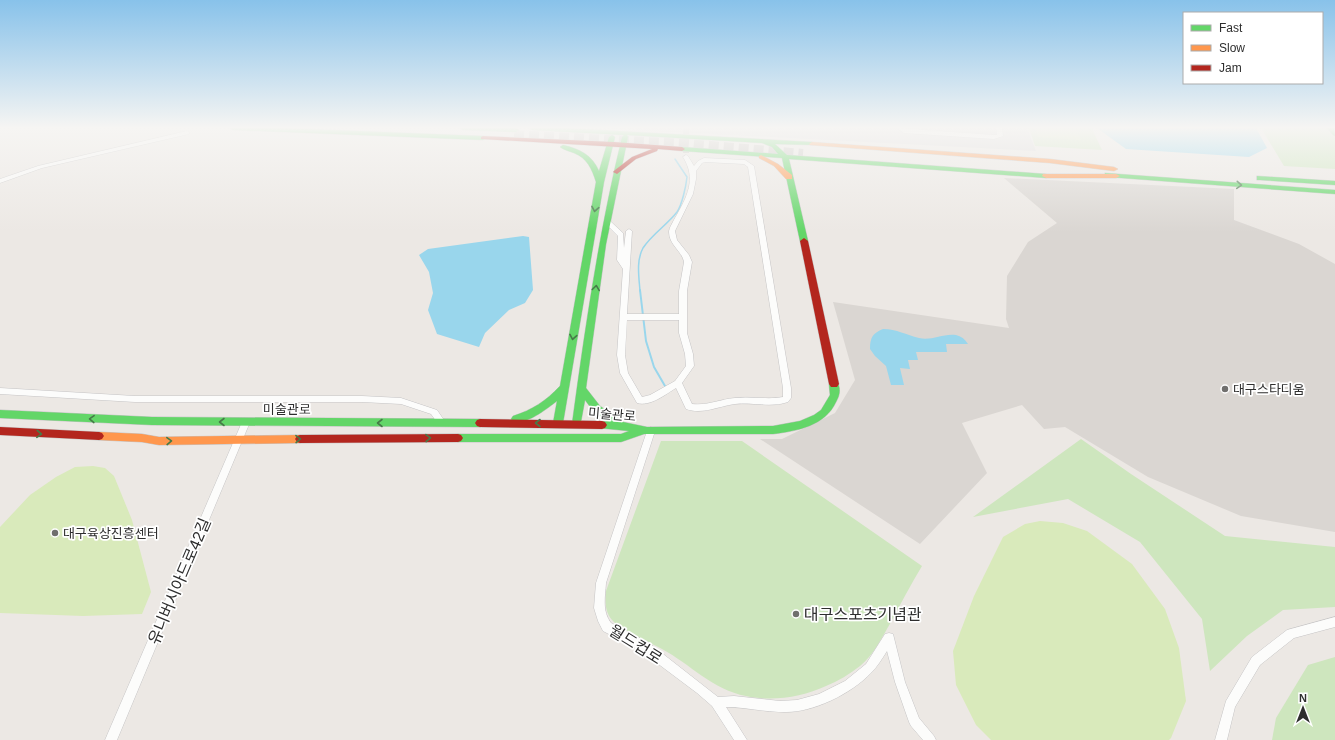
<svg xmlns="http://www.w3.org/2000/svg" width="1335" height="740" font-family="Arial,'Noto Sans KR',sans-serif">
	<rect width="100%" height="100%" fill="#ece8e4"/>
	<polygon fill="#dcd9db" points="599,128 1027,128 1036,151"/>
	<g fill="#cee6be">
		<polygon points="1029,128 1093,128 1093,131 1102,150 1035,146"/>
		<polygon points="1261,128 1330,128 1335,134 1335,169 1284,166"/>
		<polygon points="1081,439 1131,474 1225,536 1335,547 1335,607 1283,610 1247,636 1210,671 1202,619 1140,542 1068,499 973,517"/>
		<path d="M661 441H742L922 566C911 584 901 603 891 622 882 637 874 655 860 666 850 674 838 681 826 686 802 697 772 702 746 696 713 690 690 664 662 649 646 640 624 634 612 620 605 612 605 602 606 591Z"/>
		<polygon points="1335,657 1335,740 1272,740 1276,718 1308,665"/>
	</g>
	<g fill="#d9eabb">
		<polygon points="1035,128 1076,128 1081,140 1038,137"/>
		<polygon points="93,466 105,468 114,476 132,520 151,592 142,614 83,616 0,613 0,527 30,495 56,477 75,467"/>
		<polygon points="1040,521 1063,523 1087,531 1132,564 1165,609 1179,648 1186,701 1171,738 1169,740 991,740 976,725 956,685 953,651 974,596 1003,537 1025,524"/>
	</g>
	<polygon fill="#dad6d2" points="1004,178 1234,189 1234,220 1299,244 1335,264 1335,532 1241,516 1148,477 1065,427 1044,429 1022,405 962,423 987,473 920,544 760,439 782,439 835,413 855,380 833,302 1009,328 1006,319 1007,276 1028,242 1057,223"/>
	<g fill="#99d6ec">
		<polygon points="1097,128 1256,128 1267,148 1249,157 1126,149"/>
		<polygon points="523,236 529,237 533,290 525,303 509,310 485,333 479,347 437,334 428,310 433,293 429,272 419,255 428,249"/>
		<path d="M883 329C897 329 906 335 919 338 932 341 943 333 956 335 961 336 965 339 968 344H946L947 352H916L918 360H908L910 369 900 368 904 385H891L886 366 875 356 870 349C870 337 873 333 883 329Z"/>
	</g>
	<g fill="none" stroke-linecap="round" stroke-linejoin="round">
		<path stroke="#99d6ec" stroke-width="1.5" d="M640 291C639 277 636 261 643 248 652 234 667 225 677 212 682 205 686 186 687 177L675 159"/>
		<polyline stroke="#99d6ec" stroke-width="2" points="640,290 646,341 654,367 665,386"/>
		<polyline stroke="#c6c3c0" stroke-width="6" stroke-dasharray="6 3.5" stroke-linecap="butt" points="686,128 686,157"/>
		<polyline stroke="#c6c3c0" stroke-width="10" stroke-dasharray="10 5" stroke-linecap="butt" points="514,135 688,144 803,154"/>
		<g stroke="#c5c4c5" stroke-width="1">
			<g id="street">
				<polygon points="897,128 994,135 997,135 996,128 1002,128 1003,136 994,139 904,133"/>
				<polygon points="187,131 189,132 189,134 42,168 0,183 0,179 38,166"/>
				<path d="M686 155 688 156 694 166 698 161 704 158 745 160 754 166 791 388V398L788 402C771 408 753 402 735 404 719 406 702 415 686 409L676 388C666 394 650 407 637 403L620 373 617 355 623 269 617 260 618 236 604 222 607 220H609L623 233 624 248 626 231 629 229 632 231 627 314H679V291L684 262C682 251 669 245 669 232 669 228 673 222 675 218 687 197 697 179 683 157ZM705 162 744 164 748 167 783 388V397C767 400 751 396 735 398 721 399 707 406 692 404L682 383 694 366 693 354 687 333V291L692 262 689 255 677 240 675 231 693 194 696 179V171L702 163ZM627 320H679V333L685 354 686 366 675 381 650 395 642 397 628 373 625 355Z"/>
				<polygon points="0,388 135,396 362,396 401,398 437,410 446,423 445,425 442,426 439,425 431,414 401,404 362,402 135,402 0,394"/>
				<polygon points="246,419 249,420 250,422 117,740 105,740 242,422 243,420"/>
				<path d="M651 427 654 429 655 431 606 583C605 598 602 611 611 623L649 643 718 697 734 696 780 701 797 700 819 694 845 681 866 664 885 634 889 633 893 634 905 682 919 718 934 736 936 740H923L911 726 909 722 895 682 887 651C882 659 877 667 871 673 851 694 812 713 784 712 764 712 745 707 726 707L747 740H734L712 706 697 693 641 651 603 631 598 621 594 608 596 583 647 431 648 429Z"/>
				<polygon points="1335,617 1335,627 1294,638 1260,665 1235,707 1227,740 1215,740 1226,701 1252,657 1287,630"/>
			</g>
		</g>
		<g stroke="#c5c4c5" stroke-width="1">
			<g id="fast">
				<polygon points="230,128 283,128 483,136 486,138 483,140 233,130"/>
				<polygon points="460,128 516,128 519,130 516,132 463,130"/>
				<path d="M529 128H567L812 142 815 144 814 145 775 144 787 155 1046 174 1050 176 1046 178 789 159 808 241 804 244 800 241 782 158 682 151 679 149 682 147 778 154 772 147 762 143 627 135 628 137 606 244 586 388 600 406 623 422 647 427 773 426 800 421 814 415 821 410 830 395 829 384 831 381H837C841 389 840 395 836 402 825 426 797 431 773 434H644L621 442H458L455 441 453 438 455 435 458 434H621L629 431 599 428 597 425 599 422 608 421 594 412 585 400 580 427 577 428 574 427 572 424C585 328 599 232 622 137L624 135 532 130Z"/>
				<polygon points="1327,128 1334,128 1335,136 1333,135"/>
				<path d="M612 135 615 137 604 182 563 423 561 426 558 427 555 426 553 423 557 401C548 408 525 426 513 422L511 419 513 416C532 410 546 401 560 386L596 182C592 169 587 158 574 153 569 151 564 150 560 147L563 145C580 149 592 155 599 171L609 137Z"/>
				<polygon points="1105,173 1335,190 1335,194 1108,177 1105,177"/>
				<polygon points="1257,176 1335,181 1335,185 1260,180 1257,180"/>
				<polygon points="0,410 152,417 480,419 483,420 485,423 483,426 480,427 152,425 0,418"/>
			</g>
		</g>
		<g stroke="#c5c4c5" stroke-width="1">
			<g id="slow">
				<polygon points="812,142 1050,159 1114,167 1118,169 1114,171 1050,163 810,145 809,144"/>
				<polygon points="761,155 778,164 792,175 792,179 786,179 774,166 759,158 759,156"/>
				<polygon points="1043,174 1116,174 1120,176 1116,178 1046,178 1042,176"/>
				<polygon points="99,432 142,434 159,437 300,435 303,436 305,439 303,442 300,443 159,445 142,442 99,440 96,439 94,436 96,433"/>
			</g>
		</g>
		<g stroke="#c5c4c5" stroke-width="1">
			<g id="jam">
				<polygon points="483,136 614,142 682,147 685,149 682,151 658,149 657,151 636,159 617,174 613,172 615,170 632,157 652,149 481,139 481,137"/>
				<polygon points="804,238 808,241 839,384 837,387 831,387 829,384 800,241"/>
				<polygon points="480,419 602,421 605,422 607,425 605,428 602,429 480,427 477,426 475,423 477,420"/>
				<polygon points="0,427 99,432 102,433 104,436 102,439 99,440 0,435"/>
				<polygon points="458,434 461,435 463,438 461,441 458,442 300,443 297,442 295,439 297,436 300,435"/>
			</g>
		</g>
		<use href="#street" fill="#fcfcfb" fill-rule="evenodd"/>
		<use href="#fast" fill="#63d668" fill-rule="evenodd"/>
		<use href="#slow" fill="#ff974d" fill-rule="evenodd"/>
		<use href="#jam" fill="#b3261e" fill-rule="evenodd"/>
	</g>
	<defs><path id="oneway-chevron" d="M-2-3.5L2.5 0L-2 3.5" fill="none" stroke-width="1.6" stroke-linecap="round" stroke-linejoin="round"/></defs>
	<g stroke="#467a48">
		<use href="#oneway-chevron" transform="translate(1239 185) rotate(4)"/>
		<use href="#oneway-chevron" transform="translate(595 209) rotate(100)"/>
		<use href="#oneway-chevron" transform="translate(596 288) rotate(-82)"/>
		<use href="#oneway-chevron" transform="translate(573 337) rotate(100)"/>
		<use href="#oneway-chevron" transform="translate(92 419) rotate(-178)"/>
		<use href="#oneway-chevron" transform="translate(222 422) rotate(-180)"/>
		<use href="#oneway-chevron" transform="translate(380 423) rotate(-180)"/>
		<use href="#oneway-chevron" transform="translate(538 423) rotate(-180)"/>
		<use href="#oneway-chevron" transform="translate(39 434) rotate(3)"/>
		<use href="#oneway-chevron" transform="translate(428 438) rotate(-1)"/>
		<use href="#oneway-chevron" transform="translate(298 439) rotate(-1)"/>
		<use href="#oneway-chevron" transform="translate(169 441) rotate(-2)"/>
	</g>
	<linearGradient id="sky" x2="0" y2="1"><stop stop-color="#88c2ea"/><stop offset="0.55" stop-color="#f6f5f3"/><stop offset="1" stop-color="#f6f5f3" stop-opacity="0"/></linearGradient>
	<rect width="1335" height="232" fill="url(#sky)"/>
	<g fill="#706f6e" stroke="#fff" stroke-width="1.5">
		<circle cx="1225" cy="389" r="4"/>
		<circle cx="55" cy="533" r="4"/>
		<circle cx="796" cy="614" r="4"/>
	</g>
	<g text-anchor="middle" stroke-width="3.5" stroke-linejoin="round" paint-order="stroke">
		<g font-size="13" fill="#2e2e2e" stroke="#fff" text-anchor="start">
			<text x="1233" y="394">대구스타디움</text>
			<text x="63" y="538">대구육상진흥센터</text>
		</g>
		<g font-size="13" fill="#2e2e2e" stroke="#fff">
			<text x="287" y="414">미술관로</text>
			<text transform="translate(612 414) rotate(5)" y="5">미술관로</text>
		</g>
		<g font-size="16" fill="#2e2e2e" stroke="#fff">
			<text transform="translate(179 581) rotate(-67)" y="6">유니버시아드로42길</text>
			<text transform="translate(636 644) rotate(32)" y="6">월드컵로</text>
		</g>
		<g font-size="16" fill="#2e2e2e" stroke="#fff" text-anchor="start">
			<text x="804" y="620">대구스포츠기념관</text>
		</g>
	</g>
	<rect x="1183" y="12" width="140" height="72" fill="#ffffff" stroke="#ababab"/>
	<rect x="1191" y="25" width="20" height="6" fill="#63d668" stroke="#ababab"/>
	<text x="1219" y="32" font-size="12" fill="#2e2e2e">Fast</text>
	<rect x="1191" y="45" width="20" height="6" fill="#ff974d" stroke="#ababab"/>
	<text x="1219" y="52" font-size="12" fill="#2e2e2e">Slow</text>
	<rect x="1191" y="65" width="20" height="6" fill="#b3261e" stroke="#ababab"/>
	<text x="1219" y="72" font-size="12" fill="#2e2e2e">Jam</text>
	<g transform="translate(1303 708)" stroke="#ffffff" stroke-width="3" paint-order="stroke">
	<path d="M0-3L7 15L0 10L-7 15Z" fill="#2e2e2e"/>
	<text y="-6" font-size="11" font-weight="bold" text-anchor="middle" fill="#2e2e2e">N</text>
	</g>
</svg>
